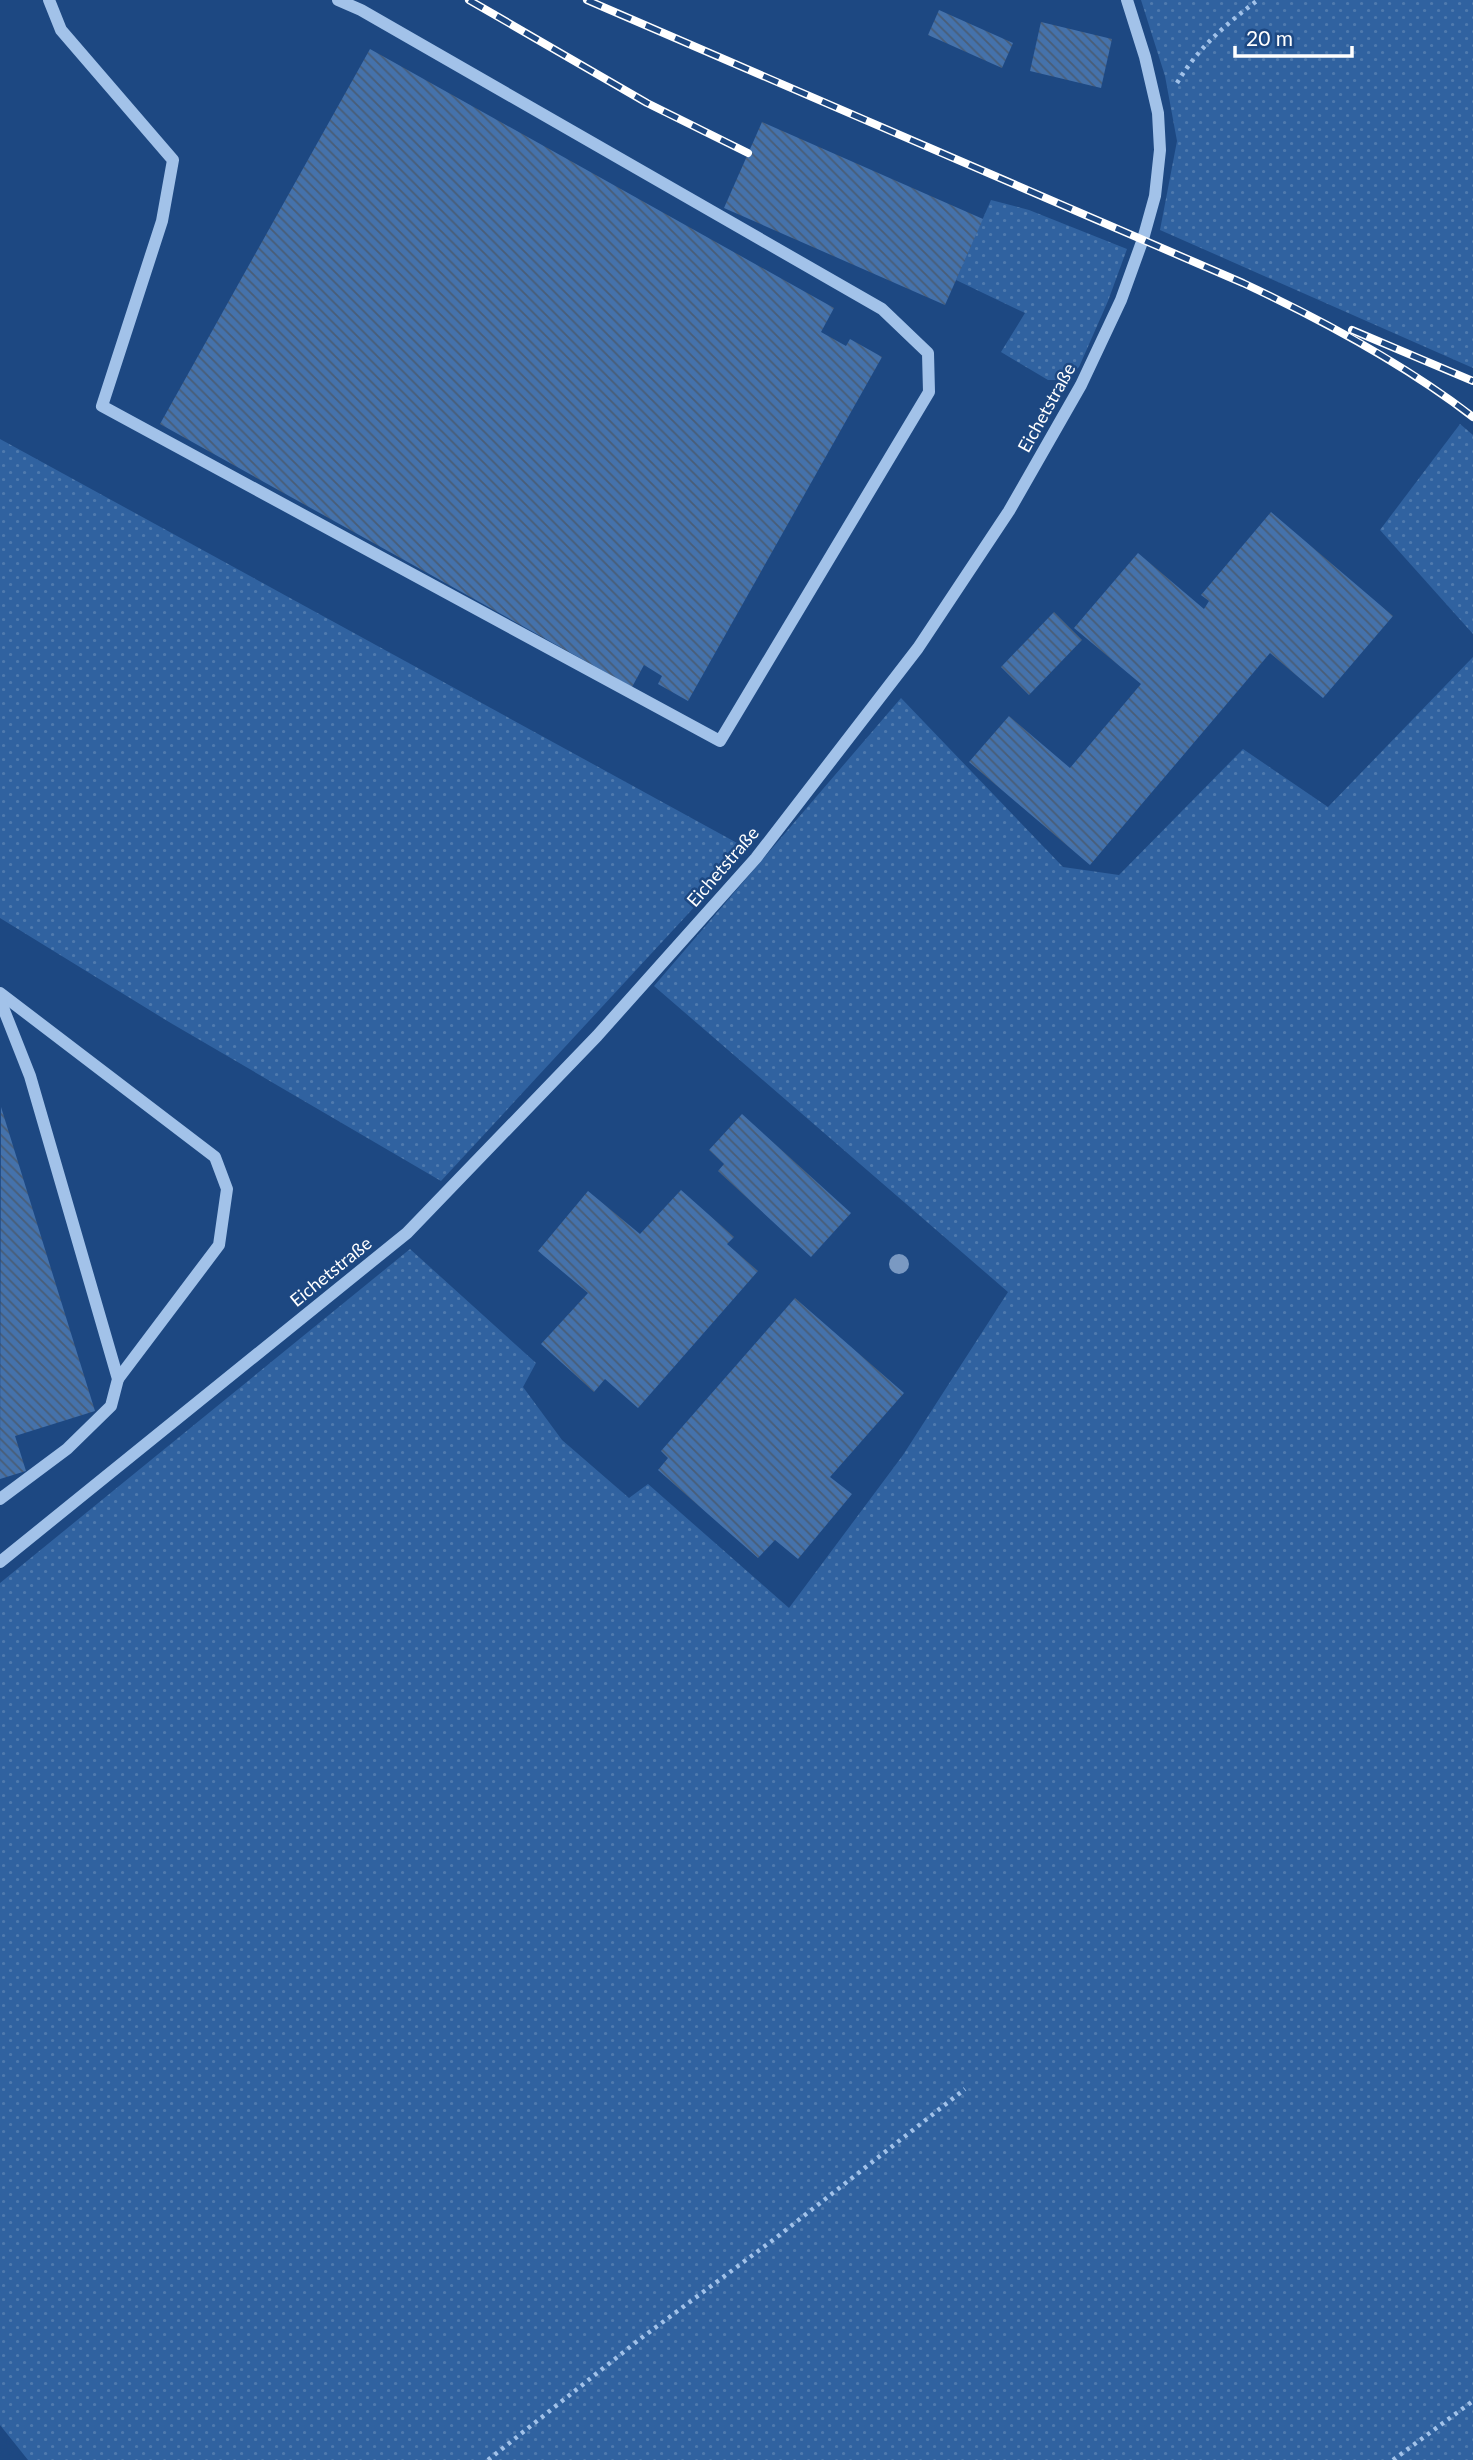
<svg xmlns="http://www.w3.org/2000/svg" width="1473" height="2460" font-family="Lato,sans-serif">
	<defs>
		<pattern id="grass-dots" width="8" height="8" patternUnits="userSpaceOnUse" patternTransform="scale(1.75)"><rect width="8" height="8" fill="#3062a0"/><path d="M2 2h.1M6 6h.1" fill="none" stroke="#4f7aae" stroke-width="1.8" stroke-linecap="round"/></pattern>
		<pattern id="building-back-hatch" width="6" height="6" patternUnits="userSpaceOnUse" patternTransform="scale(1.75)"><rect width="6" height="6" fill="#4572ab"/><path d="M-1 5l2 2M0 0l6 6M5-1l2 2" fill="none" stroke="#495d77"/></pattern>
	</defs>
	<rect width="100%" height="100%" fill="#1d4882"/>
	<g fill="url(#grass-dots)">
		<polygon points="1141,0 1473,0 1473,368 1160,230 1177,141 1165,76"/>
		<polygon points="991,200 1029,210 1127,249 1108,301 1079,367 1065,380 1048,380 1001,352 1025,313 956,280"/>
		<polygon points="1460,424 1473,435 1473,634 1380,530"/>
		<polygon points="0,439 748,849 441,1181 169,1022 0,918"/>
		<polygon points="1473,657 1473,2460 28,2460 0,2425 0,1583 410,1249 536,1363 523,1387 562,1440 629,1498 648,1484 789,1608 903,1455 1008,1292 654,986 901,698 1063,867 1119,875 1243,749 1328,807"/>
	</g>
	<g fill="url(#building-back-hatch)">
		<polygon points="939,10 1013,43 1002,68 928,35"/>
		<polygon points="1041,22 1112,39 1101,88 1030,71"/>
		<polygon points="370,49 834,308 821,332 846,346 850,339 882,357 688,701 658,684 662,676 644,665 632,687 160,424"/>
		<polygon points="762,122 983,219 945,305 724,208"/>
		<polygon points="1271,512 1393,616 1323,698 1270,653 1090,865 969,762 1009,716 1070,768 1141,684 1074,628 1138,553 1204,609 1209,601 1201,595"/>
		<polygon points="1054,612 1082,640 1029,695 1001,667"/>
		<polygon points="1,1107 95,1411 15,1436 26,1471 0,1479"/>
		<polygon points="742,1114 851,1213 811,1257 718,1171 724,1164 709,1150"/>
		<polygon points="681,1190 734,1237 727,1244 758,1271 638,1408 605,1379 594,1392 541,1344 588,1293 538,1251 588,1191 640,1234"/>
		<polygon points="795,1298 904,1393 830,1477 852,1494 798,1559 775,1540 758,1558 658,1470 668,1458 661,1451"/>
	</g>
	<g fill="none" stroke-linecap="round" stroke-linejoin="round">
		<g stroke="#a2c2e9" stroke-width="4.5" stroke-dasharray="3.5 5" stroke-linecap="butt">
			<path d="M1177 83C1198 48 1226 24 1258 0"/>
			<polyline points="488,2460 640,2339 777,2237 965,2089"/>
			<polyline points="1393,2460 1473,2401"/>
		</g>
		<g stroke="#a2c2e9" stroke-width="12">
			<polyline points="49,0 61,30 173,160 162,221 102,406 720,741 929,392 928,353 882,309 361,10 338,0"/>
			<polyline points="0,993 215,1157 227,1189 219,1245 118,1379"/>
			<polyline points="0,1000 30,1076 118,1379 111,1406 67,1449 0,1499"/>
			<polyline points="0,1562 407,1233 597,1036 756,858 918,648 1009,511 1081,385 1121,300 1143,239 1155,196 1160,150 1158,113 1145,57 1127,0"/>
		</g>
		<g stroke="#fff" stroke-width="8">
			<g id="rail">
				<polyline points="469,0 647,103 748,153"/>
				<path d="M587 0 1243 283C1322 320 1403 363 1473 417"/>
				<polyline points="1352,330 1473,381"/>
			</g>
		</g>
		<use href="#rail" stroke="#1d4882" stroke-width="5" stroke-dasharray="16" stroke-linecap="butt"/>
	</g>
	<circle fill="#7a99c2" cx="899" cy="1264" r="10"/>
	<g text-anchor="middle" stroke-width="5" stroke-linejoin="round" paint-order="stroke">
		<g font-size="18" fill="#fff" stroke="#1d4882">
			<text transform="translate(1047 408) rotate(-61)" y="6">Eichetstraße</text>
			<text transform="translate(723 867) rotate(-49)" y="6">Eichetstraße</text>
			<text transform="translate(331 1272) rotate(-39)" y="6">Eichetstraße</text>
		</g>
	</g>
	<path d="M1235 46v10h117v-10" fill="none" stroke="#ffffff" stroke-width="3.5"/>
	<text x="1246" y="46" font-size="21" fill="#ffffff" stroke="#1d4882" stroke-width="5" paint-order="stroke">20 m</text>
</svg>
